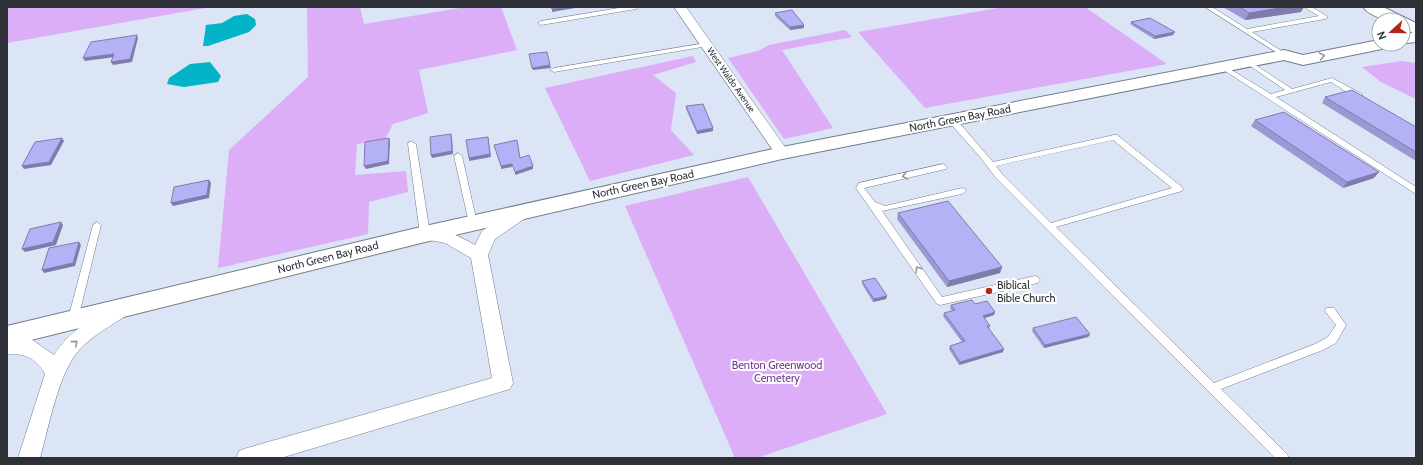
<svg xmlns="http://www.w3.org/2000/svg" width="1423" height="465" font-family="Cabin,sans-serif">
	<rect width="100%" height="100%" fill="#dbe5f5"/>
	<g fill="#dbaef7">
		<polygon points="7,7 211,7 7,43"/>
		<polygon points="307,7 360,7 364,24 466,7 501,7 517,50 419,70 428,113 393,124 385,139 357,144 355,175 406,171 408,192 369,202 368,234 218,268 229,150 308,77"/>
		<polygon points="1004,7 1085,7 1167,64 925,108 858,32"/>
		<polygon points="845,30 852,37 782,50 833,128 784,139 728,58 758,51 769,45"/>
		<polygon points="693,56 696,62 653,75 676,93 671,130 694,155 590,181 545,88"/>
		<polygon points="1402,61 1416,63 1416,99 1381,82 1362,67"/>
		<polygon points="748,177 887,414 757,458 735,458 625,206"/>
	</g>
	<g fill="#03b3c8">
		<polygon points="247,14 255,19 256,25 249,32 208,46 203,46 206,25 222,23 234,16"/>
		<polygon points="210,62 221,76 218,82 184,87 167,84 169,78 190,64"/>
	</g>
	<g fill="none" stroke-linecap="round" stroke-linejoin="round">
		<g stroke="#747d8b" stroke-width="1">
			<g id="lane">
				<polygon points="625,7 639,7 636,9 541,25 538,23 541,21"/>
				<polygon points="1205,7 1212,7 1247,29 1319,16 1304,7 1312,7 1328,17 1325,19 1252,32 1286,54 1287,55 1284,57"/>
				<polygon points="706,43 708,44 708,46 554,72 550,70 554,68"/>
				<polygon points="1248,60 1292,89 1332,78 1362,94 1362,98 1356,98 1331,82 1276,97 1416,187 1416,194 1219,67 1221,66 1225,66 1271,94 1285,90 1246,63 1245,62"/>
				<path d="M949 118H955L993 162 1114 135H1117L1182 187 1183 189 1182 191 1056 227 1214 383 1315 344 1328 337 1336 325 1325 311 1326 308H1334L1346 325 1336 343 1323 350 1221 389 1287 454 1289 458H1275L996 178 981 158 949 122ZM1113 140 1172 188 1051 223 1002 174 996 166Z"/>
				<polygon points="409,142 412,142 416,144 430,234 425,237 420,234 408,144"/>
				<polygon points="458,153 462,156 477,223 473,226 469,223 454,156"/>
				<polygon points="943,164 947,167 946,169 864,188 875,202 885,206 962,188 965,189 966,191 962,194 882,211 942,297 1035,276 1038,277 1040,280 1038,283 940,305 937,304 856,188 859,183"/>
				<polygon points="97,222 101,225 78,319 77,322 73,323 69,322 68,319 93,225"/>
			</g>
		</g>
		<g stroke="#747d8b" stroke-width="1">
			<g id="street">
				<polygon points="674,7 686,7 787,150 790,153 787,156 777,156"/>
				<path d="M524 205 530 207 532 211 530 215 495 239 488 255 513 383 510 389 281 458H236L239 451 247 448 492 378 471 258 445 243 419 238 416 234 419 230C438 224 459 236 475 245L482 231 518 207Z"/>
				<path d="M120 303 127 305 129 310 127 315C111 326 93 335 80 349 58 373 49 427 40 458H18L45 374C36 358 25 353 7 354V338L24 337 31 339 54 355C69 331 91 320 113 305Z"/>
			</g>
		</g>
		<g stroke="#747d8b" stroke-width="2">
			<path id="secondary" d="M1363 7H1383L1416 23V34L1403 29V20C1390 20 1372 19 1363 7Z"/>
		</g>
		<g stroke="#747d8b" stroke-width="2">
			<g id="primary">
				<polygon points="1416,32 1416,42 1399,44 1403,44 1403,35"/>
				<polygon points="1379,40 1379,44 1390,44 1388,47 1382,49 1303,65 1284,60 782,159 425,242 7,346 7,326 425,226 782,147 1284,50 1303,55"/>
			</g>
		</g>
		<use href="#lane" fill="#fff" fill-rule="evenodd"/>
		<use href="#street" fill="#fff" fill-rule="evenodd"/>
		<use href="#secondary" fill="#fff" fill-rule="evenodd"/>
		<use href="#primary" fill="#fff" fill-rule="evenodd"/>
	</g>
	<g fill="#9c98d4">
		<polygon points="1223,7 1304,7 1301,12 1245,20"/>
		<polygon points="775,13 804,28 790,30 775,16"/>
		<polygon points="1131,22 1173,35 1154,39 1130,24"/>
		<polygon points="1325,97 1416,127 1416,161 1322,103"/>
		<polygon points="686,106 713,128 713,131 697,134 686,109"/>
		<polygon points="1255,120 1374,178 1343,188 1251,126"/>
		<polygon points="898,213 1002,267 1000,273 947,287 897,219"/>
		<polygon points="862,281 887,296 886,299 873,302 862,284"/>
		<polygon points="975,304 994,315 984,318 990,326 989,328 1003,352 959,365 949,349 950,346 962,342 943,316 944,313 952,311 950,308 951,305"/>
		<polygon points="1033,328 1090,334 1088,337 1044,348 1032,331"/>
	</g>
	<g fill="#7f7cac">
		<polygon points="564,7 575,7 575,8 552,12 552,9"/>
		<polygon points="1286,7 1304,7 1301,12 1245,20 1249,13"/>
		<polygon points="804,25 804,28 790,30 790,27"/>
		<polygon points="1175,32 1173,35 1154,39 1155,36"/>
		<polygon points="137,35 138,38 132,62 113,65 111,62"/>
		<polygon points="114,54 115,57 85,61 83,58"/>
		<polygon points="550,65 551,68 533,70 532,68"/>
		<polygon points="713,128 713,131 697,134 697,131"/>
		<polygon points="451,134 452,137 453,154 432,158 431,155"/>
		<polygon points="488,137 491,157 469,161 469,158"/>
		<polygon points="62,138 64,141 51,165 24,169 22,166"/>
		<polygon points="389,138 390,141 389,164 366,169 364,166"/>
		<polygon points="512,164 512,167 501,169 501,166"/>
		<polygon points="533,166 533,169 515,175 515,172"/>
		<polygon points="1379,172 1374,178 1343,188 1347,182"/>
		<polygon points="209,180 211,183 209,198 173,206 171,203"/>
		<polygon points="61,222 63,225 56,245 25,252 22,249"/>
		<polygon points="79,242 81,245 75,266 44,273 42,270"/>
		<polygon points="1002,267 1000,273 947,287 949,281"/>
		<polygon points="887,296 886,299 873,302 874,299"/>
		<polygon points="995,312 994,315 982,319 983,316"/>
		<polygon points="1090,334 1088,337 1044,348 1045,345"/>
		<polygon points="1004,349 1003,352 959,365 960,362"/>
	</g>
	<g fill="#b5b1f6" stroke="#7f7cac">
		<polygon points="550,7 564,7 552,9"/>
		<polygon points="1240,7 1286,7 1249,13"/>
		<polygon points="792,10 804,25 790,27 775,13"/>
		<polygon points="1150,18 1175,32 1155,36 1131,22"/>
		<polygon points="137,35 130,59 111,62 114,54 83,58 91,42"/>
		<polygon points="547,52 550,65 532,68 529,54"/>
		<polygon points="1352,90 1416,127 1416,152 1325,97"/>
		<polygon points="703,104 713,128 697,131 686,106"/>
		<polygon points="1284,112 1379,172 1347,182 1255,120"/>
		<polygon points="451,134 452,151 431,155 430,137"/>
		<polygon points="488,137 490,154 469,158 466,140"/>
		<polygon points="62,138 49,162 22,166 35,142"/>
		<polygon points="389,138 388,161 364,166 365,142"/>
		<polygon points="517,140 520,158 529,155 533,166 515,172 512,164 501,166 494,145"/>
		<polygon points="209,180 207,195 171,203 174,187"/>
		<polygon points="948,201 1002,267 949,281 898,213"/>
		<polygon points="61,222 53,242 22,249 30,229"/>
		<polygon points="79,242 73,263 42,270 49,248"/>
		<polygon points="875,278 887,296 874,299 862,281"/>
		<polygon points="972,300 975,304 987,301 995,312 983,316 990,326 987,326 1004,349 960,362 950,346 965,341 944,313 955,310 951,305"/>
		<polygon points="1076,317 1090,334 1045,345 1033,328"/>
	</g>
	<defs><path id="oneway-chevron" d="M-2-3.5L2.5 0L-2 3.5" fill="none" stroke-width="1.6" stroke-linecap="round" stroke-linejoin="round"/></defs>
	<g stroke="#96989c">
		<use href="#oneway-chevron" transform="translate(1322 56) rotate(-11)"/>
		<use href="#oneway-chevron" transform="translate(905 176) rotate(167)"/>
		<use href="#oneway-chevron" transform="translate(918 269) rotate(-125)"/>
		<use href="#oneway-chevron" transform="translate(75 343) rotate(-41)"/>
	</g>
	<circle fill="#b32519" stroke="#fff" stroke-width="1.5" cx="989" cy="291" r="4"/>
	<g text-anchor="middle" stroke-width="4" stroke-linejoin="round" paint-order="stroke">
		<g font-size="9" fill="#2e3238" stroke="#fff">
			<text transform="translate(731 80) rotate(55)" y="3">West Waldo Avenue</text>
		</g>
		<g font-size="11" fill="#2e3238" stroke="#fff">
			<text transform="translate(960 118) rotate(-11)" y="4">North Green Bay Road</text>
			<text transform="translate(643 184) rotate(-12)" y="4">North Green Bay Road</text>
			<text transform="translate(328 257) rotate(-14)" y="4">North Green Bay Road</text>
		</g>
		<g font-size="11" fill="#2e3238" stroke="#fff" text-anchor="start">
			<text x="997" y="289">Biblical<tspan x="997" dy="13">Bible Church</tspan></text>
		</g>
		<g font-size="11" fill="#713490" stroke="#fff">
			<text x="777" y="369">Benton Greenwood<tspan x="777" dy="13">Cemetery</tspan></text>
		</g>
	</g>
	<rect width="1423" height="465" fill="none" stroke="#2e3238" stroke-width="16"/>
	<g transform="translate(1391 32) rotate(249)"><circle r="19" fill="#ffffff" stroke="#abadaf"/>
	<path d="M0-3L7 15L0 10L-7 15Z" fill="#b32519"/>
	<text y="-6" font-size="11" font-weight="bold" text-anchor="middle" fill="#2e3238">N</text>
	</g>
</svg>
